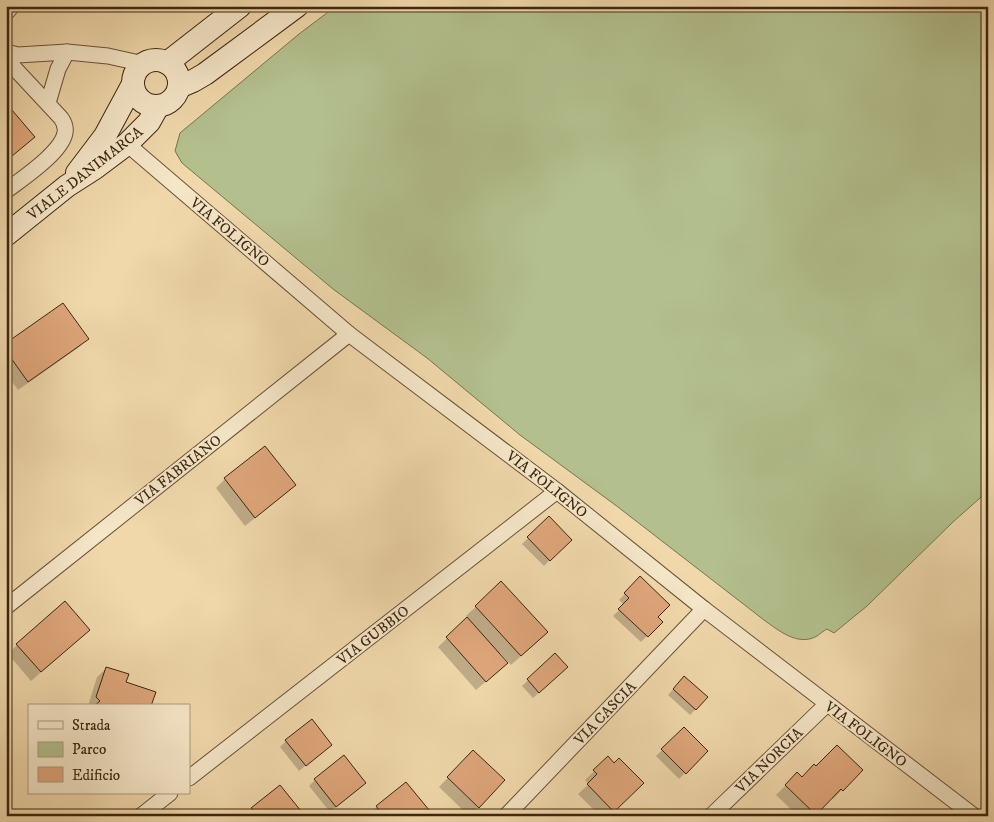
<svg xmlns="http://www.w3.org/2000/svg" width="994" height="822" font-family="'IM FELL DW Pica',serif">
	<rect width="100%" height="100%" fill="#f0d8ab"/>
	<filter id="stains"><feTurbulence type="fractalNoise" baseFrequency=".004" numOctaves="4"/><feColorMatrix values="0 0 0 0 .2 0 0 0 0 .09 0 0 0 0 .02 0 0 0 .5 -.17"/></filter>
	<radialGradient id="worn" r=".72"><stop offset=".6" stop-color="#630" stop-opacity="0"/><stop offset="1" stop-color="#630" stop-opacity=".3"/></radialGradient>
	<path fill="#b3c08e" stroke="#78744f" d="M336 6H988V491L954 521 867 606 834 633 827 629C823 631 820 634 817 636 798 647 778 630 764 620L618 507 520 435 427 358 333 289 182 163 175 151 180 133 299 34Z"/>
	<g fill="#0003">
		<polygon points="87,339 78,348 18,390 6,373 6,345"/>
		<polygon points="225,479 295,485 285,494 245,526 216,488"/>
		<polygon points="549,518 570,540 544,566 522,544"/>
		<polygon points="640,578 656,617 661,622 641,642 613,616 624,605 619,600"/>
		<polygon points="501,583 538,641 511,665 500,653 499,654 497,672 476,690 438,647 468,618 466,616"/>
		<polygon points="79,639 31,681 8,654 17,645"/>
		<polygon points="555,655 560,673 533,698 522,686"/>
		<polygon points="107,668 124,683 150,706 88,706 97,677"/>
		<polygon points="678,684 696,709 690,715 668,695"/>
		<polygon points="684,729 707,751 679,779 656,756"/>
		<polygon points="286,741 331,745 299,771 280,747"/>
		<polygon points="608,758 614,765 642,783 609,816 600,816 578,794 589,784 585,780"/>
		<polygon points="464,761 478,807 469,816 439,787"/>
		<polygon points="861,770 833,799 831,797 813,816 798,816 776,795 797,774 802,778"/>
		<polygon points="315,780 359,789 330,812 309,786"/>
		<polygon points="406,783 433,816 368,816 377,807"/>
		<polygon points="252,809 304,816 245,816"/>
	</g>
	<g fill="#dea67a" stroke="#3c2710">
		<polygon points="6,103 35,137 6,161"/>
		<polygon points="63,303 89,339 28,382 6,351 6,343"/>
		<polygon points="265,446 296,485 255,518 224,478"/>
		<polygon points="549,516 572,540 550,561 527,537"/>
		<polygon points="640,576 670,605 658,617 663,622 648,637 618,609 629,598 624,593"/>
		<polygon points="501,581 548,632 521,656 475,606"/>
		<polygon points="65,601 90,630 41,672 16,644"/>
		<polygon points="467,617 508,663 486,682 446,637"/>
		<polygon points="555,653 568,667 539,693 527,679"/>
		<polygon points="106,667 129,674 126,682 156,692 151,706 94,706 100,701 96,697"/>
		<polygon points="684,676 708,697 696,710 673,689"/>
		<polygon points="312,719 332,745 306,766 285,740"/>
		<polygon points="684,727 708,751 686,774 661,749"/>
		<polygon points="837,745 863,770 843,791 841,789 816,815 785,785 797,772 802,777 814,764 816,766"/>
		<polygon points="473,750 505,780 479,808 447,777"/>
		<polygon points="344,755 366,783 336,807 314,779"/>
		<polygon points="608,756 614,763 619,758 644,783 614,812 587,784 597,774 593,770"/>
		<polygon points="406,782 434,816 384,816 376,806"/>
		<polygon points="280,785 305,816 258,816 251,808"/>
	</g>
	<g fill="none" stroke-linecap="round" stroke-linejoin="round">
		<g stroke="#695337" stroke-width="17">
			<g id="minor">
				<polyline points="6,13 12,6"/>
				<polyline points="6,52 18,55 67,52 108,56 144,64"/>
				<path d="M6 59 61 118C64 122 66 127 65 133 61 153 23 178 6 191"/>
				<polyline points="48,103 58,69 67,52"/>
				<polyline points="127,144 349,334 557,491 704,609 974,816"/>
				<polyline points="6,607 349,334"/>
				<polyline points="189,778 557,491"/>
				<polyline points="141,816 170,793"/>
				<polyline points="506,816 704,609"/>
				<polyline points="711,816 827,704"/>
			</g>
		</g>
		<g stroke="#3c2710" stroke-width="24">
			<g id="secondary">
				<circle cx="156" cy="83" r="23"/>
				<polyline points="167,63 240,6"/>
				<polyline points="179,87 193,81 205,74 297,6"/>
				<polyline points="77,173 105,136 133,84"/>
				<polyline points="6,235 67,186 95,168 127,144 149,122 158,106"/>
			</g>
		</g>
		<use href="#minor" stroke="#f5e6c8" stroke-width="15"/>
		<use href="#secondary" stroke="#f5e6c8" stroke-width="22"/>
	</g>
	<g text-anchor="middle" stroke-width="4" stroke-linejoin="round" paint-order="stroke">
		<g font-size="15" fill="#3c2710" stroke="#f5e6c8">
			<text transform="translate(85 173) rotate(-38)" y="5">VIALE DANIMARCA</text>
			<text transform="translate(230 232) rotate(40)" y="5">VIA FOLIGNO</text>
			<text transform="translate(178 470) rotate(-38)" y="5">VIA FABRIANO</text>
			<text transform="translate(547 484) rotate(38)" y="5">VIA FOLIGNO</text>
			<text transform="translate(373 635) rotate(-38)" y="5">VIA GUBBIO</text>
			<text transform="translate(605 713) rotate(-46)" y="5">VIA CASCIA</text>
			<text transform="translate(866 734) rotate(37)" y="5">VIA FOLIGNO</text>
			<text transform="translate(769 760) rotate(-44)" y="5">VIA NORCIA</text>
		</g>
	</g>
	<rect width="994" height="822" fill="none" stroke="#f0d8ab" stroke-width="25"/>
	<rect x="8" y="8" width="979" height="807" fill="none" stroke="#3c2710" stroke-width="2.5"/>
	<rect x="12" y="12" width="969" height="797" fill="none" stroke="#3c2710"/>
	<rect x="28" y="704" width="162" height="90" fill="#f5e6c8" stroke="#ab9a7e"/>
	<rect x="38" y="721" width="25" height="8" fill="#f5e6c8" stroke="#ab9a7e"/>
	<text x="72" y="730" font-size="15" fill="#3c2710">Strada</text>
	<rect x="38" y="742" width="25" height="15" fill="#b3c08e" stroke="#ab9a7e"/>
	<text x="72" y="754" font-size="15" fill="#3c2710">Parco</text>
	<rect x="38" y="767" width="25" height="15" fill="#dea67a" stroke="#ab9a7e"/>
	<text x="72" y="780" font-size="15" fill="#3c2710">Edificio</text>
	<rect width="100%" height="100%" filter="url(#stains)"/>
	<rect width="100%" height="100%" fill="url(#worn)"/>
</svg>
